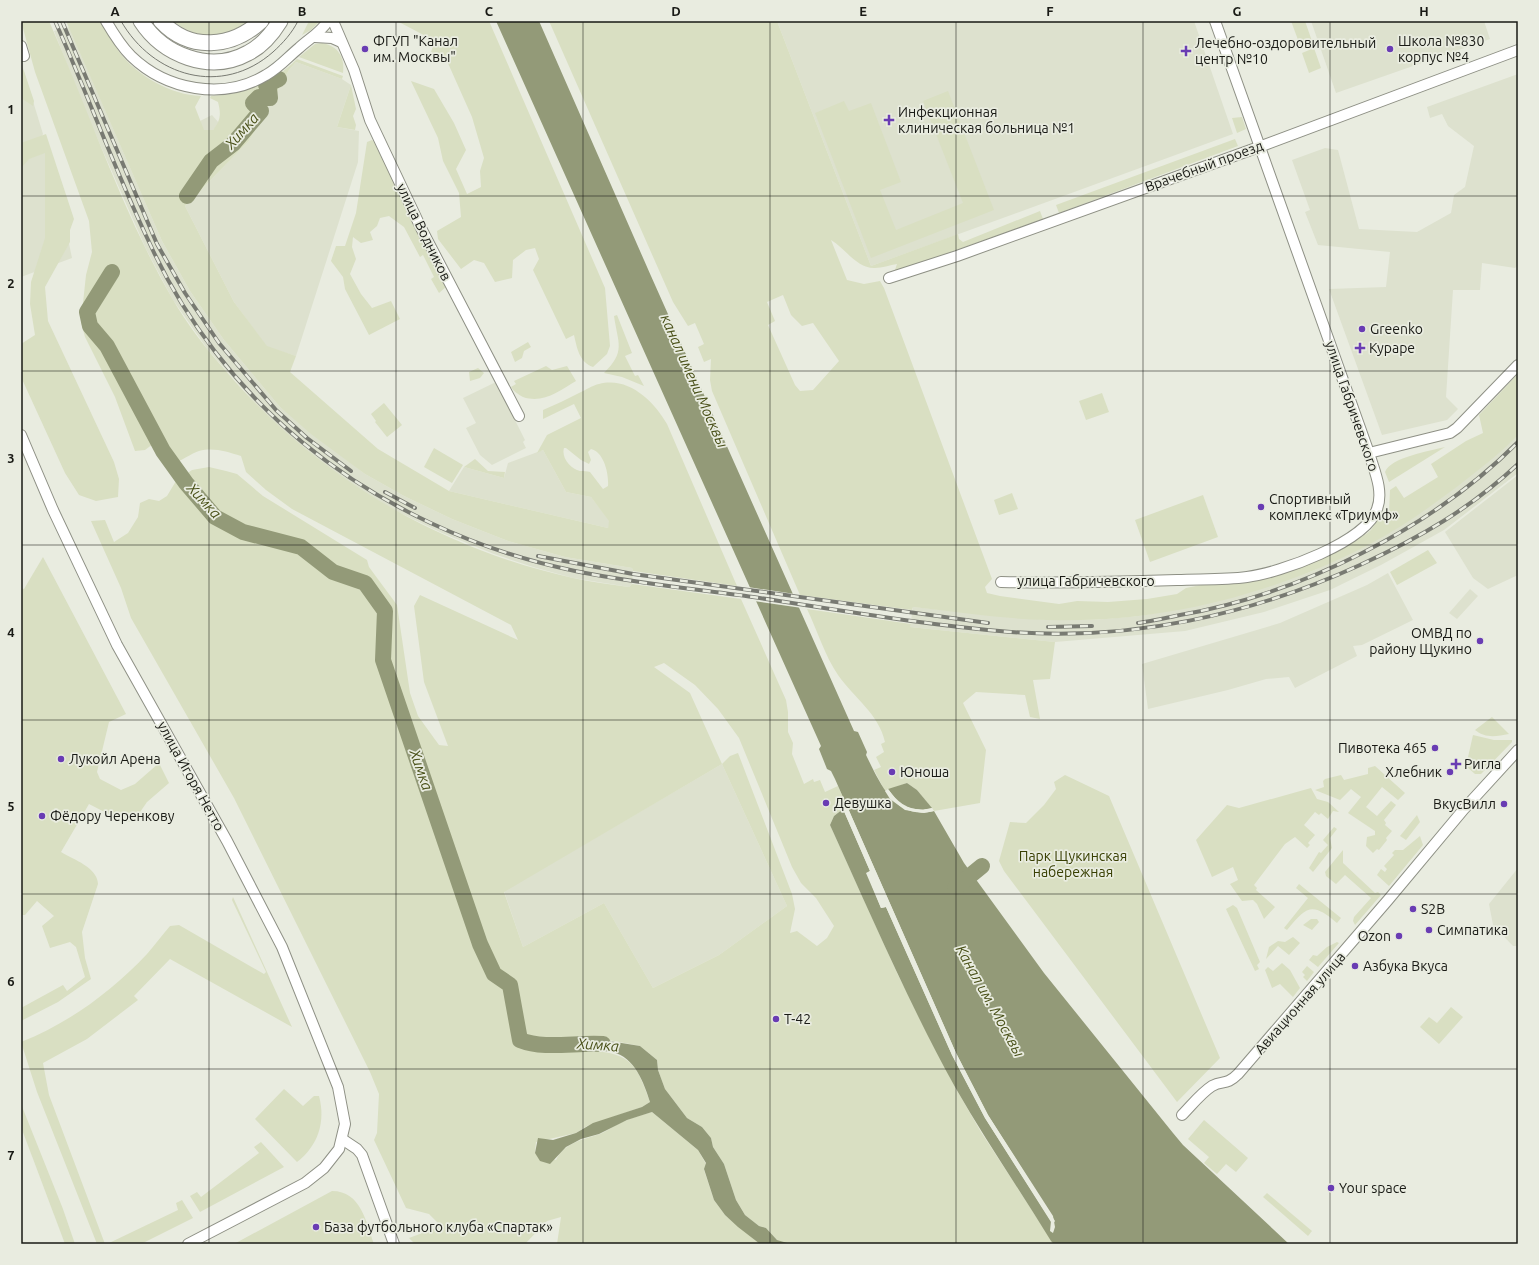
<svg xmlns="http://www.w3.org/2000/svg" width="1539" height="1265" font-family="Ubuntu,sans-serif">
	<rect width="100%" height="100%" fill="#e9ece0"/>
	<g fill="#dde1ce">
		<polygon points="777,21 1194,21 1233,134 871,266"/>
		<polygon points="1311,21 1484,21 1490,39 1336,93"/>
		<polygon points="69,27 162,241 190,291 224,340 280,407 365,474 404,496 452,519 508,541 565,557 632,568 633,571 632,584 629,587 573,578 533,567 494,554 442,533 394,510 354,486 300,446 267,416 208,350 173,300 146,249 87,115 54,31"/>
		<polygon points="21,62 43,134 35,150 50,151 72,258 21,277"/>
		<polygon points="296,62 342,79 351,85 337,127 359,131 358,162 296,356 267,347 234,302 185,206 249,141 289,70"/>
		<polygon points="1518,74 1518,265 1515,268 1482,263 1480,290 1453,290 1446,397 1458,409 1447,420 1382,435 1329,289 1386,287 1390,252 1318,245 1305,212 1310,210 1292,160 1325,148 1338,150 1359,229 1417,232 1451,213 1454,195 1465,187 1474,146 1448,126 1442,114 1430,118 1427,107"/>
		<polygon points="212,115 219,123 213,130 203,130 200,121"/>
		<polygon points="496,382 525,440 523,442 526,448 492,465 480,455 466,428 476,423 463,398"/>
		<polygon points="1518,423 1518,473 1444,530 1381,565 1330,590 1264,612 1185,631 1055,642 910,627 913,607 1047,620 1093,620 1139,616 1179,609 1229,598 1310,572 1370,544"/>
		<polygon points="543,450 566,492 591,497 610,521 608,528 449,491 464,467 504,478 508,463"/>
		<polygon points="1518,475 1518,575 1488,589 1473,578 1445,532"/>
		<polygon points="1388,573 1413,620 1362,645 1353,646 1357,656 1295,688 1289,677 1266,679 1228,690 1148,709 1142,664 1280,623 1367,585"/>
		<polygon points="1470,589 1478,596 1457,619 1449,613"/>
		<polygon points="722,764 787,906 719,955 653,988 604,903 523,947 504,891"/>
		<polygon points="1518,868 1518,946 1513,946 1493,925 1489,904"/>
	</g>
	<g fill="#d9dfc2" fill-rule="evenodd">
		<path d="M21 21H49C90 113 121 210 172 298 187 324 206 349 226 371 314 475 440 549 573 578 591 582 610 584 629 587L632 584 741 599 786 700 788 712V732L793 743 792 754 804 784 813 779 814 782 820 780 825 792 838 786 847 806 834 816 830 825 898 975 955 1087 981 1132 1054 1244H791L777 1240 766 1228 759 1226 745 1215 736 1200 724 1164 713 1147 711 1138 702 1127 687 1118 665 1089 658 1070 657 1060 640 1046 609 1040 583 1042 591 1051C632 1053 637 1066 650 1102L642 1107 587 1126 576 1133 536 1142 535 1153 556 1160C565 1142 583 1140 600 1134 609 1130 616 1124 625 1121 633 1117 643 1115 652 1112L698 1150 706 1164 704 1170 714 1200 725 1215 760 1244H557L561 1217 547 1221 525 1244H415L409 1238 441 1226 429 1214 406 1208 374 1140 377 1133 379 1094 370 1072 234 798 131 618 121 588 91 521 105 520 114 542 128 533 138 517 140 503 149 499 159 501 167 496 176 481 192 470 209 467 226 471 237 474 263 496 367 560 369 567 397 605 410 693 418 716 439 745 448 746 424 682 414 606 420 595 518 640 511 625 292 509 266 490 246 472 241 456C227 452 214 447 199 451 190 453 171 471 162 459 160 456 159 449 157 445L153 444 145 450 135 451 115 397 85 337 81 322 83 303 86 275 92 252 89 221 35 72ZM664 663 695 685 718 709 739 738 792 867 801 883 816 898 834 926 827 938 817 946 797 931 790 933 795 909 792 894 738 753 730 756 722 764 690 693 654 667ZM722 764 787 906 719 955 653 988 604 903 523 947 504 892Z"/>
		<path d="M66 21H100C107 32 113 43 120 53 138 76 171 95 201 96L195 107 204 130H213C221 120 221 114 218 102L210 98 211 96C245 94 273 83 297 59L343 76 342 79 296 62 289 70 249 141 185 206 234 302 267 346 296 356 290 372 378 449 449 491 608 528 609 521 591 497 566 492 543 450 537 453 547 435 581 418 574 404 543 419V410C555 405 567 399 579 393 586 390 593 385 599 384 628 376 654 401 667 424L737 586 633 571 632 568 565 557 508 541 452 519 404 496 365 474 311 434 280 407 224 340 190 291 162 241ZM564 448H566L581 460 589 464 591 460 588 452 591 449C604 452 609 474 608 486L603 489 590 472C587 471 584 471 580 471 571 469 561 458 564 448Z"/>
		<path d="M173 21H248C222 40 198 40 173 21Z"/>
		<polygon points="309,21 320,21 311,30 302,35"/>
		<path d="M397 21H489L605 288 610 346 607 354 593 367C579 362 577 348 574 335L566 339 533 270 539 259 535 248 526 250 513 260 512 278 495 282 484 263 474 260 461 269 438 239 437 231 461 217 459 193 443 161 438 138 411 81 434 89 454 123 466 150 456 169 467 194 481 187 480 171 484 158 472 117 447 61 431 52 435 41Z"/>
		<path d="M549 21H777L871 266 958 234 959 239 963 242 1040 211 1043 219 898 271 895 270 897 264C890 265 882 268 875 268 857 269 845 248 831 240L847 280 864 284 880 281 884 288 992 579 985 587 987 593 1000 596 1059 604 1077 601 1108 602 1147 599 1177 594 1186 588 1216 582 1346 546 1366 534 1371 530 1379 518 1389 514 1390 490 1396 486 1404 498 1438 477 1431 464 1466 441 1483 433 1479 415 1518 374V435C1500 454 1478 470 1458 486 1430 507 1401 528 1370 544 1273 595 1158 624 1047 620 1003 619 957 612 913 607L912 610 800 595 712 391 710 380 711 359 704 362 698 347 704 344 695 323 688 326 673 302ZM783 295 791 315 802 326 813 323 839 361 813 390 800 391 795 385 768 325 775 321 767 302Z"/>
		<polygon points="1291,21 1305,21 1313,44 1301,48"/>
		<path d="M322 43C338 46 345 57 343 73L299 57 315 44Z"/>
		<polygon points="1314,48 1321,68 1309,73 1302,53"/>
		<polygon points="21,67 24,71 34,101 33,106 21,98"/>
		<polygon points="351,85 356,109 353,116 356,125 355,130 337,127"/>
		<polygon points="948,91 994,210 871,258 815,113 844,101 849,111 871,103 901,182 880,190 896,230 963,203 923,101"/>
		<polygon points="1242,117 1246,129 1237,133 1232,118"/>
		<polygon points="46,134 74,219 70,230 70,242 45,287 48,321 114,462 119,479 118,497 96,501 79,495 65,473 21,377 21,344 35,335 30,304 31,282 45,238 45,153 29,159 21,168 21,143"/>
		<polygon points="1235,139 1238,146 1059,213 1056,205"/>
		<polygon points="372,140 381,148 447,286 439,293 431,279 434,277 423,255 420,257 404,227 389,216 380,218 377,226 370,232 373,240 361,243 353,237 352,247 356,259 350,274 361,294 372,308 391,301 400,319 369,335 345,289 343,277 331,261 336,246 345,246 356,213 367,142"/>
		<path d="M617 315 632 353 625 356 635 376 638 375 644 386 622 377 604 373C626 351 618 344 614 316Z"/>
		<polygon points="528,342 531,347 524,351 522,358 515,362 511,352"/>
		<path d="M546 366 552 370 567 366 576 381C559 391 543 404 523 397 518 394 514 392 511 387L516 384 514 381Z"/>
		<polygon points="478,368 484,373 480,378 470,381 469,372"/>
		<polygon points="1102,393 1109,412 1086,420 1079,401"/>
		<polygon points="384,403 402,425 387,437 375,422 376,421 371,414"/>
		<path d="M1445 447 1389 482 1385 472C1391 457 1430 451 1445 447Z"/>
		<polygon points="434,448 463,465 452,483 424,467"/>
		<polygon points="475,459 488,471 505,472 504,478 464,467"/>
		<polygon points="1012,493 1018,509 999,515 994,500"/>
		<polygon points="1203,495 1218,537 1150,562 1135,520"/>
		<polygon points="1428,550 1437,563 1397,585 1390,572"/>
		<path d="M43 557 126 714 109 722 97 772 100 779 121 790 135 784 159 763 169 783 147 802 136 818 131 822 120 820 89 804 61 852C74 860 97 867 98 884L82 932 85 958 91 979 58 1002 21 1021V1008L63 985 67 991 85 977 76 947 70 942 50 948 42 926 54 916 37 901 25 915H21V588L24 589Z"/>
		<path d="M807 609 911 624 910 627 1055 642 1050 679 1033 680 1040 719 1030 717 1025 695 976 692 963 703 986 750 980 803 934 811 917 790 907 783 885 791 874 770 881 767 876 757 884 752 881 744 885 742C879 714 854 698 838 675 825 656 817 630 807 609Z"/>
		<path d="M1492 717 1509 734C1497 736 1486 739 1475 730Z"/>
		<polygon points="1473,735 1494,740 1512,740 1512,742 1481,774 1475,774 1466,766"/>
		<polygon points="1375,766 1405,793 1398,800 1382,787 1366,807 1377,816 1391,801 1396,805 1384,820 1386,823 1385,825 1392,831 1386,838 1387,840 1379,850 1377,849 1373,853 1366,846 1367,837 1375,835 1375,831 1348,813 1361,797 1351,789 1340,800 1315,790 1324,787 1323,781 1325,779 1341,775 1344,780 1368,774 1368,768"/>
		<polygon points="1065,775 1109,796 1220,1058 1177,1102 1004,871 999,861 1010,822 1026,823 1044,805 1056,789 1054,782"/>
		<polygon points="1311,788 1317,799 1328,802 1339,812 1333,811 1328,819 1321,813 1319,815 1315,812 1304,825 1315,835 1308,843 1310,845 1307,848 1295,837 1285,844 1254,885 1257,888 1256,890 1275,907 1264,919 1257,904 1253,900 1242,901 1230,884 1238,880 1233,867 1212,877 1196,840 1227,805 1239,808"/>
		<polygon points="1417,815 1420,822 1406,840 1400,836"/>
		<polygon points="1334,827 1337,829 1330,838 1332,848 1313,872 1309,868 1319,852 1321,853 1328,845 1323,840"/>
		<polygon points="1420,836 1423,845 1389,886 1377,875 1381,869 1385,872 1387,869 1384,866 1394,855 1392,853 1395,850 1403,850"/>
		<polygon points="1343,850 1343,863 1375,893 1378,892 1381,895 1355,925 1353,921 1354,917 1371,898 1345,875 1336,884 1326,876 1325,872"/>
		<path d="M1299 884 1341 918 1337 923C1312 902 1307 906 1287 930L1284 928 1308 898 1296 888Z"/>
		<path d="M233 897 292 1027 170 959 134 996 138 1000 87 1039 43 1063 49 1095 105 1244H97L37 1092 21 1042C69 1023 111 992 147 954 155 945 162 935 170 926L179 925 264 974 266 972 232 900Z"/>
		<polygon points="1233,905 1237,908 1260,962 1257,965 1259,969 1255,971 1226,909"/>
		<polygon points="1311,919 1317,919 1319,922 1312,930 1303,925"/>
		<polygon points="1293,937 1300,943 1289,955 1278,946 1266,959 1269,947 1278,941 1285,942"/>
		<polygon points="1337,942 1339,943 1318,967 1309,960 1313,955 1317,956 1327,947"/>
		<polygon points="1282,963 1290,970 1300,988 1293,997 1280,984 1272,988 1265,970 1268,967 1273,971"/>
		<polygon points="1307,966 1314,972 1307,981 1303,977 1305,975 1302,972"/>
		<polygon points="1451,1007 1463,1017 1439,1044 1420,1027 1429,1017 1437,1023"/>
		<path d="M284 1089 303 1106 314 1096H319C326 1122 318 1146 297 1162L255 1119Z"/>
		<polygon points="21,1104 63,1209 75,1244 65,1244 21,1127"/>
		<polygon points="1204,1120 1248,1158 1236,1172 1226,1164 1217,1174 1204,1163 1209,1157 1188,1139"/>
		<polygon points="261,1142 284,1167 200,1212 190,1196 197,1192 201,1197 259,1153 254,1147"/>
		<path d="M332 1191C361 1191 366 1222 374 1244H234Z"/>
		<polygon points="1267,1193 1312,1231 1308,1236 1263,1197"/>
		<polygon points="182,1200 193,1218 141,1244 107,1244 178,1210 176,1203"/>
	</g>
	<g fill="#939a78">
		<path d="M496 21H539L651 276 854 731 858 732 867 752 866 755C880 783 895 821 934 811L964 863 1044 973 1173 1133 1183 1145 1289 1244H1054L1051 1241C1020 1190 985 1140 955 1087 908 1002 870 913 830 825L834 816 843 809 870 871 867 873 881 908 886 907 952 1055 985 1118 1051 1222 1052 1226 1055 1221 988 1115 956 1053 835 779 831 771 827 769 819 749 821 746Z"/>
		<path d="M907 783 917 790 932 808C912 813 899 805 888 789Z"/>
		<path d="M603 1040 640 1046 657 1060 658 1070 665 1089 687 1118 702 1127 711 1138 713 1147 724 1164 736 1200 745 1215 759 1226 766 1228 777 1240 791 1244H760L738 1227 725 1215 714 1200 704 1169 706 1163 698 1150 652 1112 627 1120 599 1134 581 1139 566 1147 550 1164 540 1161 535 1153 538 1138 553 1140 576 1133 593 1123 642 1107 650 1102C644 1083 635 1057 612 1052 602 1050 593 1052 584 1048L583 1042Z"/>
	</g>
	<g fill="#e9ece0" fill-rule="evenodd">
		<polygon points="748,587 795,594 802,608 754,601"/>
		<polygon points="888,789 898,802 907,808 923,810 932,808 934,811 924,813 905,810 890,799 885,791"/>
		<path d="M847 806 956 1053 988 1115 1053 1216 1055 1227 1053 1233 1050 1231 1051 1221 985 1118 952 1055 886 907 881 908 866 873 870 871 843 809 845 808 872 871 869 874 882 906 888 905 845 808ZM911 957 954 1053 986 1116 1051 1217 1052 1219 986 1117 953 1054Z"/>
	</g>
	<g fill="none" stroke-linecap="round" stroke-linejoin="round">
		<g stroke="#939a78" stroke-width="16">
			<polyline points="187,196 211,161 233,144 261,111 253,103 259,97 270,98 269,88 266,85 279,79"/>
			<path d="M112 272 87 312 90 326 107 346 163 451 186 483 215 517 243 532 301 547 333 572 365 583 385 611 383 660 480 944 494 974 510 985 520 1040C545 1050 576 1042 603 1044"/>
			<polyline points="955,888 982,866"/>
		</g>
		<g stroke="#8e9085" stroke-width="12">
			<g id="minor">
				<path d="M106 21C113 33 121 46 131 56 166 90 223 101 266 75 279 68 288 57 299 48 310 38 320 33 328 21"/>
				<polyline points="333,21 354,70 370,120 422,230 519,416"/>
				<polyline points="315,37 332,38 341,42"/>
				<polyline points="21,46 24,56"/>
				<polyline points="889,278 957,256 1259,147 1518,50"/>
				<polyline points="21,435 53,510 117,645 227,841 282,947 338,1087 345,1124 339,1149 324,1168 305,1183 188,1244"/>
				<polyline points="1369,453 1450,433 1457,428 1518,365"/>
				<path d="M1001 582C1060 583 1118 582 1177 580 1200 579 1224 580 1247 577 1280 573 1366 542 1377 509 1384 491 1374 470 1369 453L1215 21"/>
				<path d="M1182 1115C1191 1106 1201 1093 1212 1086 1223 1080 1226 1086 1238 1074L1388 900 1464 809 1518 750"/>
				<polyline points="342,1139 357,1149 362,1155 394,1244"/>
			</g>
		</g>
		<g stroke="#8e9085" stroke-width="17">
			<g id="secondary">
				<path d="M141 21C163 55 210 74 248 53 262 46 272 34 280 21"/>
				<path d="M161 21C190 52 232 48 261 21"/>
			</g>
		</g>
		<use href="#minor" stroke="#fff" stroke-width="10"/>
		<use href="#secondary" stroke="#fff" stroke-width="15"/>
		<path stroke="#787a72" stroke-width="1" d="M121 21C153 77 222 97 273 52 283 43 292 33 298 21"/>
		<g stroke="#787a72" stroke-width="4">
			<g id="rail">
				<path d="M55 21C88 95 115 171 150 244 184 319 238 389 302 442 379 506 477 551 575 571 634 583 694 589 753 597 839 610 925 625 1011 632 1131 641 1251 615 1360 565 1419 538 1470 509 1518 464"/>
				<polyline points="62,21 157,244 185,293 219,343 276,410 307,438 351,471"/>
				<polyline points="385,492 415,508"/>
				<polyline points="538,556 633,574 988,623"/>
				<path d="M1138 623C1152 621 1166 618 1180 615 1300 594 1432 529 1518 442"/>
				<polyline points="1048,627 1092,626"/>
			</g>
		</g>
		<use href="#rail" stroke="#e9ece0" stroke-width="2.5" stroke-dasharray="8" stroke-linecap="butt"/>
	</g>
	<path fill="none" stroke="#191a15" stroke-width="1" stroke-opacity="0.55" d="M209 21V1244M396 21V1244M583 21V1244M770 21V1244M956 21V1244M1143 21V1244M1330 21V1244M21 196H1518M21 371H1518M21 545H1518M21 720H1518M21 894H1518M21 1069H1518"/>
	<g fill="#693cb3" stroke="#e9ece0" stroke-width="1.5">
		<circle cx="365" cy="49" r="4"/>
		<circle cx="1390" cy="49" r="4"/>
		<path d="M1184 45h4v4h4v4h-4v4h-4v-4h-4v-4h4z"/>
		<path d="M887 114h4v4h4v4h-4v4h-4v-4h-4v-4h4z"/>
		<circle cx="1362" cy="329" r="4"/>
		<path d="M1358 342h4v4h4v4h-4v4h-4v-4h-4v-4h4z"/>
		<circle cx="1261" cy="507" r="4"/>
		<circle cx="1480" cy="641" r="4"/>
		<circle cx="1435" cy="748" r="4"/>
		<circle cx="61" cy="759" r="4"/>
		<path d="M1454 758h4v4h4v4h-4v4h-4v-4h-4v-4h4z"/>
		<circle cx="892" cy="772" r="4"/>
		<circle cx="1450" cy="772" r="4"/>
		<circle cx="826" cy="803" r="4"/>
		<circle cx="1504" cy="804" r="4"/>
		<circle cx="42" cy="816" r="4"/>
		<circle cx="1413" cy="909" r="4"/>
		<circle cx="1429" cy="930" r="4"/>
		<circle cx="1399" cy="936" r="4"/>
		<circle cx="1355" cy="966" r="4"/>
		<circle cx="776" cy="1019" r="4"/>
		<circle cx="1331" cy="1188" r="4"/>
		<circle cx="316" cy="1227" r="4"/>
	</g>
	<g text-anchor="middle" stroke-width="3.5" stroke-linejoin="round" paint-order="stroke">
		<g font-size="14" fill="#191a15" stroke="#e9ece0" text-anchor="start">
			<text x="373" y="46">ФГУП "Канал<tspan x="373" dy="16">им. Москвы"</tspan></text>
			<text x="1398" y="46">Школа №830<tspan x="1398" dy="16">корпус №4</tspan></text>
			<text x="1195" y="48">Лечебно-оздоровительный<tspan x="1195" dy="16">центр №10</tspan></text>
			<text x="898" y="117">Инфекционная<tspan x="898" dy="16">клиническая больница №1</tspan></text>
			<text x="1370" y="334">Greenko</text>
			<text x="1369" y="353">Кураре</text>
			<text x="1269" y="504">Спортивный<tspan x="1269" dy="16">комплекс «Триумф»</tspan></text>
			<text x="1472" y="638" text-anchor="end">ОМВД по<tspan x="1472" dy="16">району Щукино</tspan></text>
			<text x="1427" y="753" text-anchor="end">Пивотека 465</text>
			<text x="69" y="764">Лукойл Арена</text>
			<text x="1464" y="769">Ригла</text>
			<text x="900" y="777">Юноша</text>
			<text x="1442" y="777" text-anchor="end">Хлебник</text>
			<text x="834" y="808">Девушка</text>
			<text x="1496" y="809" text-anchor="end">ВкусВилл</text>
			<text x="50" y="821">Фёдору Черенкову</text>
			<text x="1421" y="914">S2B</text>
			<text x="1437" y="935">Симпатика</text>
			<text x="1391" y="941" text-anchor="end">Ozon</text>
			<text x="1363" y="971">Азбука Вкуса</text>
			<text x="784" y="1024">Т-42</text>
			<text x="1339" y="1193">Your space</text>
			<text x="324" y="1232">База футбольного клуба «Спартак»</text>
		</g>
		<g font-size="14" fill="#191a15" stroke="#e9ece0">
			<text transform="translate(1204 166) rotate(-20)" y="5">Врачебный проезд</text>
			<text transform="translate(424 232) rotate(64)" y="5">улица Водников</text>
			<text transform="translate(1352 406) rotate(71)" y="5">улица Габричевского</text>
			<text x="1086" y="586">улица Габричевского</text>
			<text transform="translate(191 776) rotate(61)" y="5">улица Игоря Нетто</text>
			<text transform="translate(1300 1003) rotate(-49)" y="5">Авиационная улица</text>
		</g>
		<g font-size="14" fill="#383f02" stroke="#e9ece0">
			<text x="1073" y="861">Парк Щукинская<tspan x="1073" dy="16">набережная</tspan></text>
		</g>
		<g font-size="15" font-style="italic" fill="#495018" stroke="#e9ece0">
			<text transform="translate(242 131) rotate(-48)" y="5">Химка</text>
			<text transform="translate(694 381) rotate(66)" y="5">канал имени Москвы</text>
			<text transform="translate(204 501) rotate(47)" y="5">Химка</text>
			<text transform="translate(421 770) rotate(71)" y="5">Химка</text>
			<text transform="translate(990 1001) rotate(61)" y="5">Канал им. Москвы</text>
			<text transform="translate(598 1045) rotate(4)" y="5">Химка</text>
		</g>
	</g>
	<rect width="1539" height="1265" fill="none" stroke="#e9ece0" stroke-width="44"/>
	<rect x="22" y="22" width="1495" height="1221" fill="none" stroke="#191a15" stroke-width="1.5"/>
	<g font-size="13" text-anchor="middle" font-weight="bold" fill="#191a15">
		<text x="115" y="16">A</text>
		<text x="302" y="16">B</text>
		<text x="489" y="16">C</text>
		<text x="676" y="16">D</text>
		<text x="863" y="16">E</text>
		<text x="1050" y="16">F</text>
		<text x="1237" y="16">G</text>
		<text x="1424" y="16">H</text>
		<text x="11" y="114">1</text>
		<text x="11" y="288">2</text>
		<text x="11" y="463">3</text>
		<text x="11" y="637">4</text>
		<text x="11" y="811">5</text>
		<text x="11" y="986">6</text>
		<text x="11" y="1160">7</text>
	</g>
</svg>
